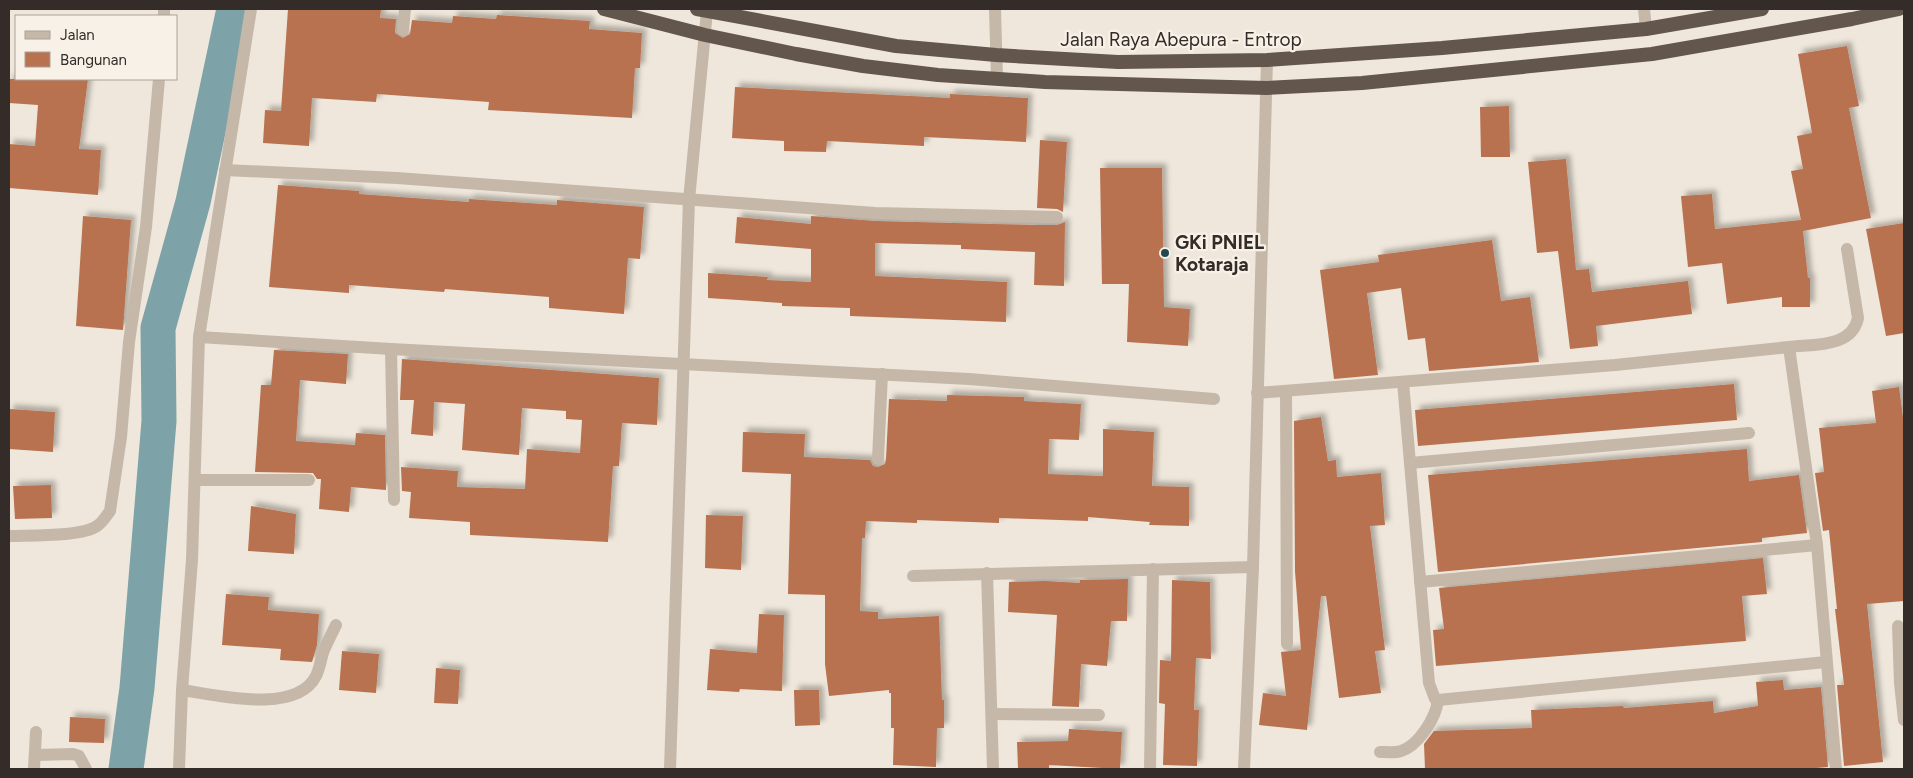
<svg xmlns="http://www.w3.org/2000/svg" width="1913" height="778" font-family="Figtree,sans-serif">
	<defs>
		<filter id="shadow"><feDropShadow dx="4.5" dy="-4.5" stdDeviation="2.5" flood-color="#0004"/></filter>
	</defs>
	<rect width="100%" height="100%" fill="#efe7db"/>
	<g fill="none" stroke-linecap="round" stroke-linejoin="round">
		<polyline stroke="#7da3a8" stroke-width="35" points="126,769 137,688 159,421 158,328 193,202 234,9"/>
	</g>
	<g fill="#b87250" filter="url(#shadow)">
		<polygon points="288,9 381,9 380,18 396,19 395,33 403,38 410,34 412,20 452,23 453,16 496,19 497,15 590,21 589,29 642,33 640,68 635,68 632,118 488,110 489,102 377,94 376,102 312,98 309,146 263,143 265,110 281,111"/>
		<polygon points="1847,46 1859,106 1849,108 1871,218 1803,231 1808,278 1810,278 1810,307 1782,307 1782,297 1727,304 1722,263 1688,267 1681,196 1712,194 1715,229 1801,220 1791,171 1803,169 1797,136 1812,133 1798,54"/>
		<polygon points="9,79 88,79 79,149 101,150 98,195 9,188 9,144 35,146 38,105 9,103"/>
		<polygon points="735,87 950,98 950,94 1028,98 1026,142 924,137 924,146 827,141 826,152 784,151 784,141 732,138"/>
		<polygon points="1509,106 1510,157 1481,157 1480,107"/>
		<polygon points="1040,140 1067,142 1063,212 1057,209 1037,208"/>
		<polygon points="1566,159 1576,270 1589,269 1592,292 1688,281 1692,314 1596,326 1598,346 1570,349 1558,251 1537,253 1528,162"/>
		<polygon points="1100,168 1162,168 1164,307 1190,309 1188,346 1127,342 1129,284 1102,284"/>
		<polygon points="278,185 359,191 359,194 469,202 469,199 557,205 557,200 644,207 640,259 628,258 624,314 549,308 549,297 445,289 444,292 349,285 349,293 269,287"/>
		<polygon points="83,216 131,220 123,330 76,326"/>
		<polygon points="811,216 875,221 1036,225 1057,225 1065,222 1064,286 1034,285 1035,252 961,249 961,245 875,243 875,276 1007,282 1006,322 850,316 850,308 782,306 782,303 708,298 708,273 768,277 767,280 811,282 811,249 735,243 737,217 811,224"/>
		<polygon points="1904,223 1904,333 1886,336 1866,229"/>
		<polygon points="1492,240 1501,301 1530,297 1539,362 1429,371 1425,338 1408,340 1401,288 1367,293 1378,375 1334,379 1320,270 1379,262 1378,255"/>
		<polygon points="274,350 348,354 346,384 300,380 296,441 355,445 356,433 385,435 386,490 351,487 349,512 319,509 321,479 317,479 313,473 255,472 261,385 271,385"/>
		<polygon points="402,359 659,378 657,425 622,423 619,466 613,466 608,542 470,535 470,522 409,518 411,492 402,491 401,467 458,471 457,487 525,489 527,449 580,453 582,420 566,419 566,411 522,408 519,455 462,450 465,404 434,402 433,436 411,434 414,400 400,400"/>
		<polygon points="1734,384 1737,420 1418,446 1415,410"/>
		<polygon points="1899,387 1904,425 1904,601 1867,604 1883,762 1844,766 1837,685 1844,685 1835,609 1837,609 1829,530 1823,531 1815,473 1824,472 1819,428 1876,423 1872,391"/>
		<polygon points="947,395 1024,397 1024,401 1081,404 1079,440 1049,439 1048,474 1103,476 1103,429 1154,432 1152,486 1189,487 1189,526 1149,525 1150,522 1088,517 1088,521 999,518 999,523 917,520 917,523 866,521 865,538 862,538 860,611 878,612 878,619 939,616 942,700 944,700 944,728 937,728 936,767 893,765 894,728 891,728 891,693 889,693 889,690 829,696 825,664 825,595 788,594 791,474 742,472 743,432 805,434 804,457 870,460 873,466 878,467 885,464 886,459 889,399 947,401"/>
		<polygon points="9,409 55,412 53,452 9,449"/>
		<polygon points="1321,417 1328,461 1336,460 1337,477 1381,473 1385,525 1370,526 1385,650 1375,651 1381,693 1339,698 1326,596 1321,596 1307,730 1259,725 1263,693 1286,696 1281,652 1301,650 1295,571 1294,421"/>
		<polygon points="1747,449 1749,481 1799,475 1807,533 1762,538 1762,542 1438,572 1428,475"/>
		<polygon points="51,485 52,518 15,519 13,486"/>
		<polygon points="251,506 296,514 294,554 248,551"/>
		<polygon points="706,515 743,516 741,570 705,568"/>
		<polygon points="1763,558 1767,594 1742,596 1746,641 1436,666 1433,630 1444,629 1439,588"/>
		<polygon points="1128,579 1127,621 1111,621 1107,666 1081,664 1079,707 1052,706 1057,615 1008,612 1009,582 1045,581 1080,583 1080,580"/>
		<polygon points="1172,580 1210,582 1211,659 1196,658 1194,710 1199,710 1197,766 1163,765 1165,704 1159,703 1160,660 1171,661"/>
		<polygon points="226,594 269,597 268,610 319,614 317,645 312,662 280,660 281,649 222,645"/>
		<polygon points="759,614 784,615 782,691 740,689 739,692 707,690 710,649 757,653"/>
		<polygon points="342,651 379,654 376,693 339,690"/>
		<polygon points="436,668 460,670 458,704 434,703"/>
		<polygon points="1783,680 1784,690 1821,687 1828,767 1805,769 1425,769 1424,744 1434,731 1532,728 1531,710 1623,706 1624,708 1713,701 1714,713 1758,706 1756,682"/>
		<polygon points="794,690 819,690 820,725 795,726"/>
		<polygon points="70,717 105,719 104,743 69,742"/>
		<polygon points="1069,729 1122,732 1120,769 1049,765 1049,769 1018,769 1017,742 1068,741"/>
	</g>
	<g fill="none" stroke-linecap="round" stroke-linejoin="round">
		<g stroke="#c5b8a9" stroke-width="12">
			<polyline points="995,9 997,79"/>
			<polyline points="1644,9 1646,29"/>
			<polyline points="164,16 164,9"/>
			<polyline points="403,30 405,9"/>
			<polyline points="225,170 397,178 875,213 1057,217"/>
			<polyline points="199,337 391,349 969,379 1214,399"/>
			<path d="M1789 347C1813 344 1852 348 1858 318L1847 249"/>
			<polyline points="391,349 394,500"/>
			<polyline points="1403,382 1429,683 1435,699 1438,700 1826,662"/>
			<polyline points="1286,391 1287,644"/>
			<polyline points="1257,393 1615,365 1789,347 1817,545 1836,769"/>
			<polyline points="878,459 882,374"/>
			<polyline points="1410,463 1749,433"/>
			<polyline points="195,480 309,480"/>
			<path d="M9 536C30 535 81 537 97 526 103 522 106 516 110 511L121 437 129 342 146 227 159 79"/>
			<polyline points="987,573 993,769"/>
			<polyline points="913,576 1253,567"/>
			<polyline points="1420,582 1817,545"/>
			<polyline points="1898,626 1900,683 1904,720"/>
			<path d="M182 690C217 695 296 715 316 676 320 668 321 658 324 650 328 641 332 633 336 625"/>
			<polyline points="993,714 1099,715"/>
			<path d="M1380 752C1386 752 1395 753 1401 751 1418 746 1436 718 1438 700"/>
			<polyline points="36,755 73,754 79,756 86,769"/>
			<polyline points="34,769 36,732"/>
			<polyline points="179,769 182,690 192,560 199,337 251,9"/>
			<polyline points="670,769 689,200 707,11"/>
			<polyline points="1150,769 1153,569"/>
			<polyline points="1244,769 1253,567 1267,60"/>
		</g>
		<g stroke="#63564d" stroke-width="14">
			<polyline points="604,9 705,35 796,54 863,66 938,75 1045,82 1267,88 1362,83 1652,54 1852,19 1899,9"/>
			<polyline points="697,9 896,46 996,55 1118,62 1267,60 1442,48 1646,29 1762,9"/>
		</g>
	</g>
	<circle fill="#224950" stroke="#f7f1e7" stroke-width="2" cx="1165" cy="253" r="5"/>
	<g text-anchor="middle" stroke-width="4.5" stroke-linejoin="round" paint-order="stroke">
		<g font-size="19" fill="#332c28" stroke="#f7f1e7">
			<text x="1181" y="46">Jalan Raya Abepura - Entrop</text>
		</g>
		<g font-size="19" font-weight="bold" fill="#332c28" stroke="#f7f1e7" text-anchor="start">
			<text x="1175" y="249">GKi PNIEL<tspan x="1175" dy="22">Kotaraja</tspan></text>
		</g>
	</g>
	<rect width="1913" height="778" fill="none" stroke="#332c28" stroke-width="20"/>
	<rect x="15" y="15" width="162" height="65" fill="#f7f1e7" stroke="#a9a29b"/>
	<rect x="25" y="31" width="25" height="8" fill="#c5b8a9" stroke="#a9a29b"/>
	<text x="60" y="40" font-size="15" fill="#332c28">Jalan</text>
	<rect x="25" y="52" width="25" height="15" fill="#b87250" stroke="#a9a29b"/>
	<text x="60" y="65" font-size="15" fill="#332c28">Bangunan</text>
</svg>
